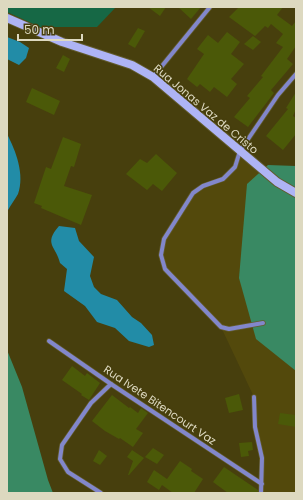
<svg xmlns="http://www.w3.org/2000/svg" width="303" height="500" font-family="Poppins,sans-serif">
	<rect width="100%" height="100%" fill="#473f0d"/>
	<polygon fill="#53490c" points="240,151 296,188 296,493 264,493 262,484 262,458 255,427 254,397 221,327 165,269 161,255 164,239 193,193 223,179 235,167"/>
	<polygon fill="#166845" points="7,7 116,7 97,27 40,27 7,12"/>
	<g fill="#398963">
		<polygon points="268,165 296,166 296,371 256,339 239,278 247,184"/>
		<polygon points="7,350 22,387 48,480 53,493 7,493"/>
	</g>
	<g fill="#228ca7">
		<polygon points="7,37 20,42 29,48 26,58 19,65 7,59"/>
		<path d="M7 134C16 151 25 175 18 194 15 199 11 205 8 210Z"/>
		<path d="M59 226 75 228 79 241 94 257 90 276 94 287 101 294 117 300 132 317 141 323 152 335 154 345 149 347 129 341 115 328 97 322 85 306 64 291 67 269 60 263C56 246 43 244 59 226Z"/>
	</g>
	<g fill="#4b5908">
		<polygon points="148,7 166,7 160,16"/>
		<polygon points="178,7 201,7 191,19"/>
		<polygon points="239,7 283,7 277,15 292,26 296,21 296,46 287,59 293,64 271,90 274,93 248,127 234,117 250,98 247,96 263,77 261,76 283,47 276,43 283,34 271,24 268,28 265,26 255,36 229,17"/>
		<polygon points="138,28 145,31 135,48 128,44"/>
		<polygon points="227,32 240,42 231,54 244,64 231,79 237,84 227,97 214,87 210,92 200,84 197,87 187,79 204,54 197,49 208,35 218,43"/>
		<polygon points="253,36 261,42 253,50 244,44"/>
		<polygon points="63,55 70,59 64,72 56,68"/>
		<polygon points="32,88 60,101 54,115 26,102"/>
		<polygon points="296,92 296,109 293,116 296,118 296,134 283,150 266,136 288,109 286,108"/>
		<polygon points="63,137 81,144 74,167 71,166 64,186 92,195 81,225 41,208 42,206 34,203 46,167 51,169"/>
		<polygon points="156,154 177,173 162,191 153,184 147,190 126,174 140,159 147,163"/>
		<polygon points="72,366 85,376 87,373 100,383 89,400 81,395 82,394 62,380"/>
		<polygon points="239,394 243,410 229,413 225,398"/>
		<polygon points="112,395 129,408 130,407 138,413 141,408 148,413 136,429 143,433 133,447 120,438 119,439 105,431 92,421"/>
		<polygon points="280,413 296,415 296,427 278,424"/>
		<polygon points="252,442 253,450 248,451 249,456 241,457 239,443"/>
		<polygon points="153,448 164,455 157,464 145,457"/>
		<polygon points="99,450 107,456 100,465 93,461"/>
		<polygon points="132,450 144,458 129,475 128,475 133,461 127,457"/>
		<polygon points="180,461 192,469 191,471 203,479 194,493 173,493 162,485 159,490 147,482 154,470 167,479"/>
		<polygon points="224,467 258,490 258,493 228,493 213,482"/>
	</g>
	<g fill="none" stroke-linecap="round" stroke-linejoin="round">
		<g stroke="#625b2d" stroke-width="5.5">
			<g id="street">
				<polyline points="153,77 210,7"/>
				<polyline points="263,323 229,329 221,327 165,269 161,255 164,239 193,193 203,186 223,179 235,167 240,151 278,95 296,74"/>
				<polyline points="49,341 111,384 262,484"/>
				<polyline points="254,397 255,427 262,458 261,493"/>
				<polyline points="101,493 68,472 60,459 62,445 91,403 111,384"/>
			</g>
		</g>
		<g stroke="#625b2d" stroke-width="10">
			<polyline id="secondary" points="7,18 62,42 132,65 153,77 277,182 296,193"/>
		</g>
		<use href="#street" stroke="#8287cb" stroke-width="4"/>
		<use href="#secondary" stroke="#aeb4f5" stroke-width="8"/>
	</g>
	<g text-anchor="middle" stroke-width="3" stroke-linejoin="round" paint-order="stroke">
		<g font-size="11" fill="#ddd9c0" stroke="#473f0d">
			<text transform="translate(206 109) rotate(40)" y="4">Rua Jonas Vaz de Cristo</text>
			<text transform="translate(160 405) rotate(34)" y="4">Rua Ivete Bitencourt Vaz</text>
		</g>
	</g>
	<rect width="303" height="500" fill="none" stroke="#ddd9c0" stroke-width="16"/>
	<path d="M18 34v6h64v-6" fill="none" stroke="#ddd9c0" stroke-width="2"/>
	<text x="24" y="34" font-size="12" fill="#ddd9c0" stroke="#473f0d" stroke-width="3" paint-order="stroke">50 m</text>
</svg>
